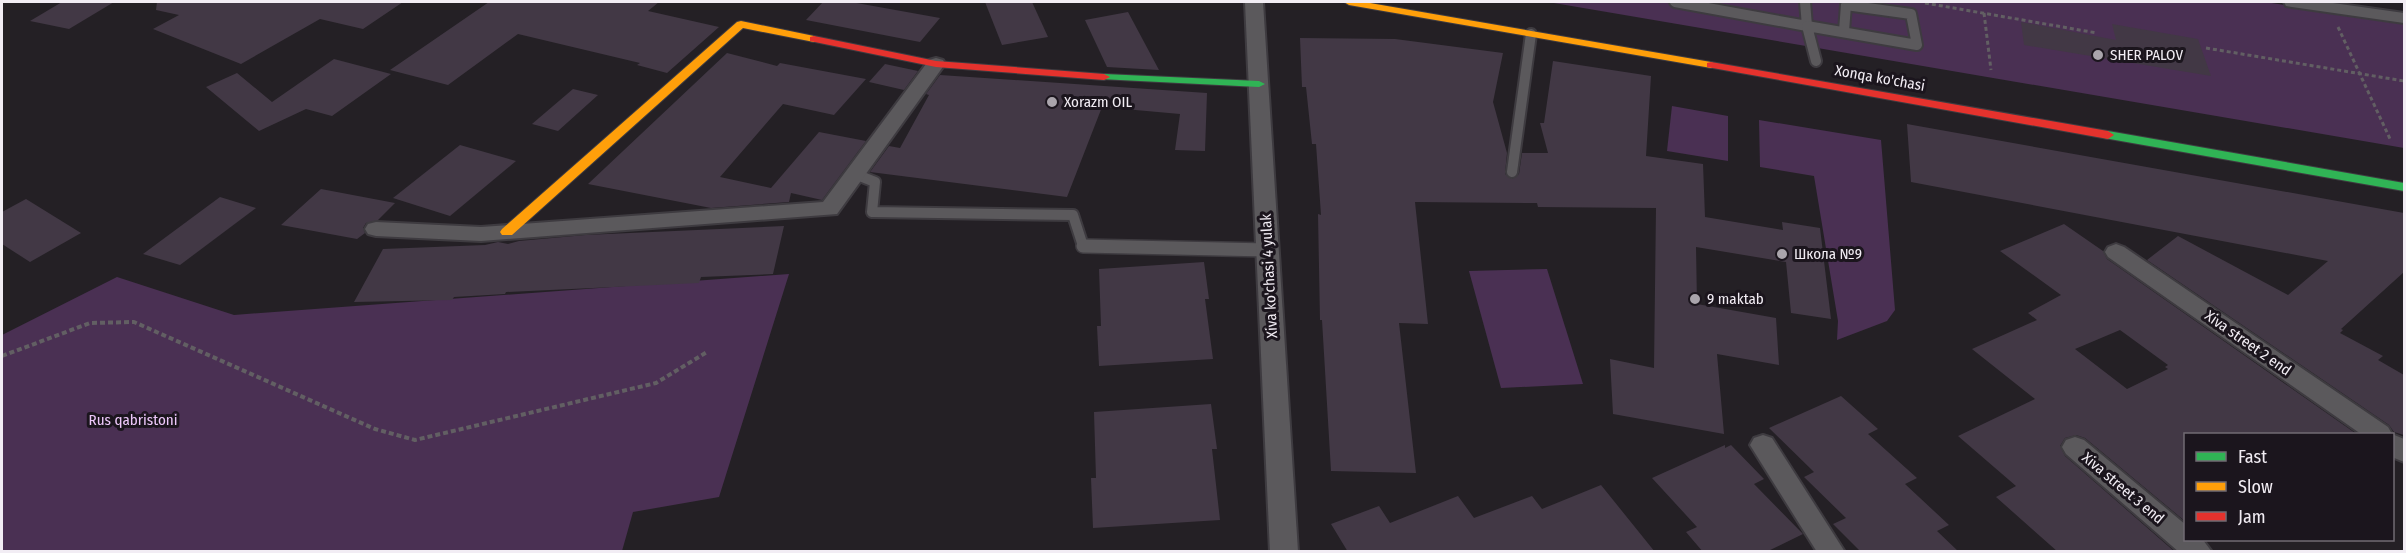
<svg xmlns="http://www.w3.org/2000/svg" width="2406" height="553" font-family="'Fira Sans Condensed',sans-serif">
	<rect width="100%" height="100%" fill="#242025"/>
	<g fill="#4a3053">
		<polygon points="1548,2 2265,2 2404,23 2404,148"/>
		<polygon points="1672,106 1728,116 1728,161 1667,151"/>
		<polygon points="1759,120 1881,140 1895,310 1887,321 1837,340 1838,321 1814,176 1760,167"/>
		<polygon points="1547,269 1583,384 1501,388 1469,271"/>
		<polygon points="789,274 719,497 633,512 622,551 2,552 2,335 117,277 234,315"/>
	</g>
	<g fill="#423845" fill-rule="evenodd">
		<polygon points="62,2 114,2 69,29 30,21"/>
		<polygon points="157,2 403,2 363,29 320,19 241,64 153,29 179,15 156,10"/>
		<polygon points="489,2 659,2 648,11 719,27 667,73 637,65 640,63 518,34 448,85 390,70"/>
		<polygon points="823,2 851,2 940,18 920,42 806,20"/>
		<polygon points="985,2 1032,2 1048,37 1002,45"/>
		<polygon points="1128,12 1159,70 1107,67 1085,20"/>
		<polygon points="2021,22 2116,40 2112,24 2198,39 2211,76 2024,45"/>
		<polygon points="1300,38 1395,39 1503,53 1493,102 1507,153 1505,174 1512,179 1519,174 1522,153 1548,153 1540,123 1544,123 1553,61 1651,76 1646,156 1703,164 1705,217 1783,230 1782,222 1820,228 1831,319 1791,313 1786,262 1696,247 1697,304 1776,318 1779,365 1717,354 1724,434 1613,414 1610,359 1654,368 1656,208 1538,207 1537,203 1415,202 1428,324 1399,323 1416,473 1331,471 1322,320 1320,320 1318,214 1321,215 1316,144 1312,144 1306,87 1302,87"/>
		<polygon points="727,53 777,66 780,63 866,79 834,115 783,104 720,177 771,188 819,132 866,141 822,200 791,193 789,202 711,208 588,184"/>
		<polygon points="334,59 391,74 332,116 306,109 259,131 206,87 237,73 272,102"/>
		<polygon points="885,64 918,71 904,90 869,82"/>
		<polygon points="940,75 1207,93 1205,151 1175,150 1180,114 1102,107 1067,197 870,172 889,146 900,148 929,95 926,94"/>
		<polygon points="573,89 598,95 558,131 532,124"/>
		<polygon points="1907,124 2404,213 2404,272 2341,329 2343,330 2340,333 2383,356 2378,360 2404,375 2404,435 2394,432 2389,425 2147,260 2178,236 2288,295 2328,261 1911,182"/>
		<polygon points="460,145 516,161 450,216 393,198"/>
		<polygon points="321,189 395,203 378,220 366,223 363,228 365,233 357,239 281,225"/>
		<polygon points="220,197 256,208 180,265 143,254"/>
		<polygon points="26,199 81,233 30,262 2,244 2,212"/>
		<path d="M2064 224 2103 251 2107 259 2358 435H2186V522L2085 438 2076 435 2065 438 2060 446 2065 456 2175 552H2058L1996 497 2016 486 1958 436 2035 399 1972 349 2037 320 2028 313 2061 295 2000 251ZM2120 330 2168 365 2165 367 2168 369 2127 389 2075 349Z"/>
		<polygon points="784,226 773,274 701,277 699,283 506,292 505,294 454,297 452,300 354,302 383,249 485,245 498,242 508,244 519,241 585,235"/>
		<polygon points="1204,262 1209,299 1205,299 1213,359 1099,366 1097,326 1101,326 1099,269"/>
		<polygon points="1841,396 1878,429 1868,434 1917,478 1905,484 1949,525 1937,531 1959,552 1861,552 1833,524 1846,518 1804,477 1814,472 1769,428"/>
		<polygon points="1211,404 1217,449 1212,449 1220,520 1093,528 1091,478 1096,478 1094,412"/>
		<polygon points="1725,445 1725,448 1731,445 1764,479 1754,484 1803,534 1766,552 1703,552 1686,532 1697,527 1652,478"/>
		<polygon points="1601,485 1655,552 1348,552 1331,524 1379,506 1390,523 1458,496 1474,518 1532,496 1542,509"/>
	</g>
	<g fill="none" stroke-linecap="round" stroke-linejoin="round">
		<g stroke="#3e3b40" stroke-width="14">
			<g id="lane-far1">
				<polyline points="1675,2 1807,26 1805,2"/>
				<polyline points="1816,61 1807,26 1917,45 1911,14 1846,5 1844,31"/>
				<polyline points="1512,172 1531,34"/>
				<polyline points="855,174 875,182 872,212 1073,215 1083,246 1133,247"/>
			</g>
		</g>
		<g stroke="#3e3b40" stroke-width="16">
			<polyline id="lane" points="1083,246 1268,250"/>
		</g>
		<g stroke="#3e3b40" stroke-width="4">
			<g id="street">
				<polygon points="1245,2 1263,2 1298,552 1270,552"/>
				<polygon points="2284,2 2326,2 2404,13 2404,23 2292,7 2286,6"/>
				<polygon points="936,58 943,60 945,64 837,214 481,241 376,236 368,234 365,229 368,224 376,222 481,227 823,202 929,60"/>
				<polygon points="2116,244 2124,247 2388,427 2392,434 2404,439 2404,462 2392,457 2392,434 2361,434 2108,257 2105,252 2108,247"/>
				<polygon points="1763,435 1772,438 1845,552 1817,552 1750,445 1754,438"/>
				<polygon points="2075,437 2084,440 2186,525 2186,540 2203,540 2212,552 2179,552 2066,454 2062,447 2066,440"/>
			</g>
		</g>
		<g stroke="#3e3b40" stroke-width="2">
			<g id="fast">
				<polygon points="1104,74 1259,81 1265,84 1259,87 1100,79 1100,75"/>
				<polygon points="2108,131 2404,183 2404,191 2104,138 2102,135 2104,132"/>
			</g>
		</g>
		<g stroke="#3e3b40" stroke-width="2">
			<g id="slow">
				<polygon points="1344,2 1364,2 1711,62 1717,65 1711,68 1349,5"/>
				<polygon points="741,21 814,36 819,39 814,42 743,28 512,235 502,235 500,232 502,229 737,22"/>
			</g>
		</g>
		<g stroke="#3e3b40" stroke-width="2">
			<g id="jam">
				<polygon points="814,36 936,61 1104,74 1110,77 1104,80 936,67 810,41 810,37"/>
				<polygon points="1711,62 2108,131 2114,135 2108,139 1707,67 1707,63"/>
			</g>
		</g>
		<g stroke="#625f63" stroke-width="3" stroke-dasharray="4 3" stroke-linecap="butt">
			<polyline points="1925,3 2097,33"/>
			<polyline points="1984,13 1991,70"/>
			<polyline points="2338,27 2391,141"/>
			<polyline points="2206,48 2404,81"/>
		</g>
		<polyline stroke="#625f63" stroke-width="4" stroke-dasharray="5 3" stroke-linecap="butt" points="2,356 90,323 134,322 375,429 415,440 656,383 707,352"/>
		<use href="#lane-far1" stroke="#5b595c" stroke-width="10"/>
		<use href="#lane" stroke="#5b595c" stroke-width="13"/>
		<use href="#street" fill="#5b595c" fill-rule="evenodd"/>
		<use href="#fast" fill="#30b455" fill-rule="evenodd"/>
		<use href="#slow" fill="#ff9f0a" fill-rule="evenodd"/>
		<use href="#jam" fill="#e5322d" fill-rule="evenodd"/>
	</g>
	<g fill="#aaa5ac" stroke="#1b151d" stroke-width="2">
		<circle cx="2098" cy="55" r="6"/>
		<circle cx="1052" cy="102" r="6"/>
		<circle cx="1782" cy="254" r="6"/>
		<circle cx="1695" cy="299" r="6"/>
	</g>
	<g text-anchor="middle" stroke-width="6" stroke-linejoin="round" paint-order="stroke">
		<g font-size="15" fill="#f2edf4" stroke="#1b151d" text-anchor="start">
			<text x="2110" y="60">SHER PALOV</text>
			<text x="1064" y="107">Xorazm OIL</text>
			<text x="1794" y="259">Школа №9</text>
			<text x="1707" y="304">9 maktab</text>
		</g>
		<g font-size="15" fill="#f2edf4" stroke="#1b151d">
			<text transform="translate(1880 78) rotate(10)" y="5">Xonqa ko'chasi</text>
			<text transform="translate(1269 276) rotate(-93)" y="5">Xiva ko'chasi 4 yulak</text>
			<text transform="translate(2248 343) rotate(35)" y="5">Xiva street 2 end</text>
			<text transform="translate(2123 488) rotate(40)" y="5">Xiva street 3 end</text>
		</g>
		<g font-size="15" fill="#edc7fa" stroke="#1b151d">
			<text x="133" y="425">Rus qabristoni</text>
		</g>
	</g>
	<rect width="2406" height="553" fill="none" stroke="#f2edf4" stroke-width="6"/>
	<rect x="2184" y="433" width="210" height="108" fill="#1b151d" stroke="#716b73" stroke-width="1.5"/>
	<rect x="2196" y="452" width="30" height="9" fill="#30b455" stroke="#716b73" stroke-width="1.5"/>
	<text x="2238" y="463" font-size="18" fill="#f2edf4">Fast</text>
	<rect x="2196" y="482" width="30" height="9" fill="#ff9f0a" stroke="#716b73" stroke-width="1.5"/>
	<text x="2238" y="493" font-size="18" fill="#f2edf4">Slow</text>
	<rect x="2196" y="512" width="30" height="9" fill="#e5322d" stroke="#716b73" stroke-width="1.5"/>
	<text x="2238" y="523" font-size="18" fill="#f2edf4">Jam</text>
</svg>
